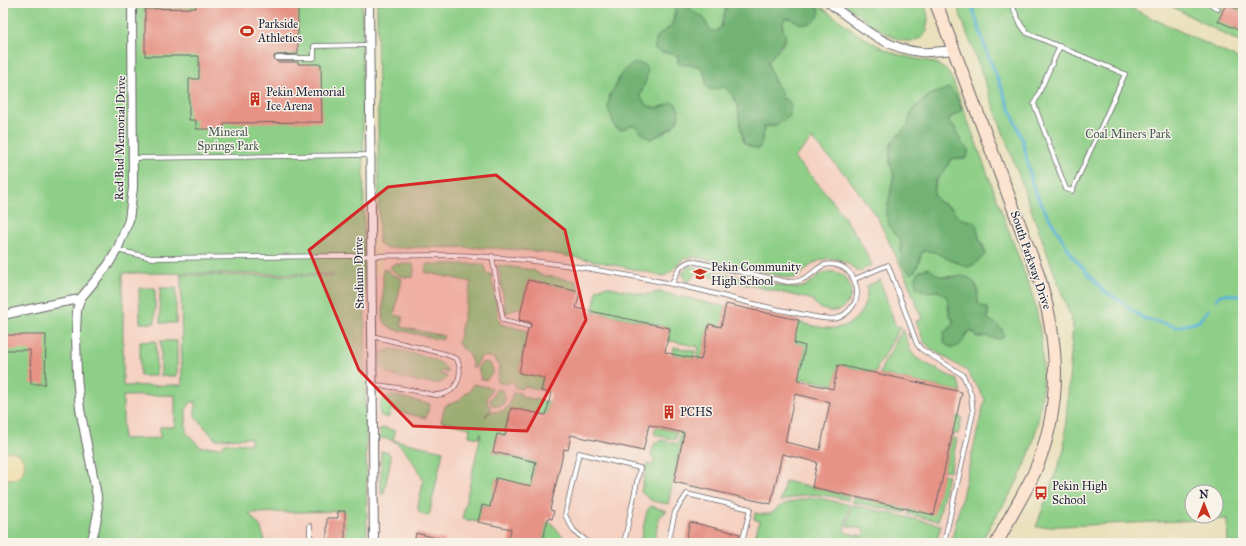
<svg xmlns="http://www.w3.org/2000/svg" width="1246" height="546" font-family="'IM FELL Great Primer',serif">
	<rect width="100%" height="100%" fill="#f7f3e8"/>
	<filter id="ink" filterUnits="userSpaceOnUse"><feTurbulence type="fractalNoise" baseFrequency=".025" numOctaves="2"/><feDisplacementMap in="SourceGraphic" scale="8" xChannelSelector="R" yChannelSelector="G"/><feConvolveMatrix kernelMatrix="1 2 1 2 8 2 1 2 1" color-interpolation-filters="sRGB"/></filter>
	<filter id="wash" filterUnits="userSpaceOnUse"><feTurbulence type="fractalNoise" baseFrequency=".012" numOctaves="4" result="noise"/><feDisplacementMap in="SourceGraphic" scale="16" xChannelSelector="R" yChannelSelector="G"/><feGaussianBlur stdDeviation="0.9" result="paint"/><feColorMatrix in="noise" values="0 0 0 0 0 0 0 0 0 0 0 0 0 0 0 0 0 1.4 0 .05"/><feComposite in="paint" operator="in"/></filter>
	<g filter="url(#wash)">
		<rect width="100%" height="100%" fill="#eae0bc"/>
		<polygon fill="#f5d2c2" points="379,3 811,3 890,59 944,76 1033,313 975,543 125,543 121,273 382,274"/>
		<g fill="#8ecf87" stroke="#587861" fill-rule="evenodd">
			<path d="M3 3H362L367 543H345V511L249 513 260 526 266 543H3ZM123 273 333 274V276L181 275 182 385 123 386ZM175 395V427H160V438L123 439V396ZM191 402H195V416L215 439 251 438V444L225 443 222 447H200L186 432V410Z"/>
			<path d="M377 3H727L721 27 715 32 710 30 703 17 693 12 688 6 676 5 672 25 658 36 662 53H672L678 56V63C686 66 687 64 694 65 705 66 706 78 706 86L711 90 724 86 731 94 738 105 740 125 744 143 763 138 764 127 774 126 789 116C791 107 793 101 782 98 779 85 770 76 768 62 772 55 779 51 783 44 786 37 782 30 783 24 783 22 784 20 785 18L790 17 794 20 820 10 811 3H816C841 21 865 42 894 53 910 59 924 59 939 64V66L947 70 953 81 1032 293C1049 355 1047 422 1018 480 1007 502 991 521 981 543H951L985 399 967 371 930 348 924 342 916 321 922 319 905 275 878 219 850 180 812 139 794 158C825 189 853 224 872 265L860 271H856C844 257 825 254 810 266 802 272 800 279 789 278L695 257C677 257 678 269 664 276 620 266 576 256 532 251 483 246 434 247 385 248L379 243ZM630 65 643 90 640 95C647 111 658 110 672 102L676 104 678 108 673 127 664 133 651 139 639 131 637 127 633 125 628 126 610 94C620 83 617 76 630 65ZM950 88 961 106V111L949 119V122L956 128 961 142 968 149 966 158H954L950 160 944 172 936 181 934 195 939 202 945 204 959 218 969 220 977 227 979 238 985 249 968 267C962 264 959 263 953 261 941 257 937 250 923 251 918 259 920 269 911 274L908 271 900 253 901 247 900 240 886 215 894 174 890 164V149L892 142 908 125 911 113 930 95ZM935 273 941 277 958 276 976 285 978 290 977 300 980 306 986 307 988 310V319L1002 329 989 336H984L981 337 970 331 966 334 949 329 953 324C953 318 949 314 948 308 948 304 948 301 947 297L938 291 925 292 916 287Z"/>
			<path d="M842 3H924C927 12 930 19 926 28L928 30C923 37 916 42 907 41 888 40 858 14 842 3Z"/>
			<path d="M956 3H1120L1243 61V543H1228L1227 519 1036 527 1064 450 1073 324ZM1192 492H1216V516H1192Z"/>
			<polygon points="1165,3 1243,3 1243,44"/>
			<path d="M393 264H413L414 270 413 277C403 278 396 275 390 268Z"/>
			<path d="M427 264H481L485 266 487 274H491L500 324 528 331 519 372 544 378 541 390 525 386 521 389 514 387 515 383 509 382 505 384 498 382C496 377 499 374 499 369 499 358 488 354 479 358L480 360 476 365 475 368 472 367C472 361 470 356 467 352 464 349 460 348 458 343L471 282 425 272Z"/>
			<polygon points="498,265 533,270 541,275 576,281 580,292 528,280 522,308 517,308 506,313"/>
			<path d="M689 266 793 288C797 288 801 288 805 286 810 284 813 280 817 277 826 269 840 270 847 280 861 300 835 325 813 302L814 300 696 273 689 282 685 280 683 274 684 270Z"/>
			<polygon points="383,270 387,270 393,275 402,279 394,315 403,317 401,327 444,336 442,340 393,329 386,324 383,318"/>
			<path d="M880 280 896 327 901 326 878 366 876 373 838 365 834 385 803 379 802 382 798 381 805 346 780 340 798 322C810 325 823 329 835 328 857 326 868 306 867 286Z"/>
			<polygon points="606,286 645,295 660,292 725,307 724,314 734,330 709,324 701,360 697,359 699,347 667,340 670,328 593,311 597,289"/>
			<polygon points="139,288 155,288 155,323 140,323"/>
			<rect x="160" y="288" width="16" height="35"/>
			<polygon points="903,329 910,350 916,358 957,380 959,383 961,392 880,374 882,367"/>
			<polygon points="156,341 156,376 140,376 140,342"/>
			<rect x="161" y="341" width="16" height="35"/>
			<polygon points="674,347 695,351 693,359 672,354"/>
			<path d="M393 349C407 353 446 357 448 373L442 371 440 374 447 376C446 379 444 381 440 383 433 385 390 377 385 372 380 368 380 363 380 357L385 351Z"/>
			<polygon points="485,362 490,363 493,369 492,374 486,380 481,379 478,367 480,364"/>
			<path d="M473 384 492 388 493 389C487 395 484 401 491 408V411L486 414 485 417 490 412C508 412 509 408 513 392L520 393 522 397 549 402 546 415 511 408 505 436 497 435 493 452 536 462 531 486 490 507 482 505 478 522 462 519 481 434H480L479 438 469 436 470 428 441 421 445 406 459 400 467 392 469 393Z"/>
			<polygon points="497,389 502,390 505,397 504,403 499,406 492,405 490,400"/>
			<path d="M391 395 430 404 426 418 391 410 388 418 380 415C380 403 379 400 391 395Z"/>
			<polygon points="956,416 962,418 958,434 952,433"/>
			<polygon points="656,427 677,432 675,440 656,435 654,433"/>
			<path d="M385 428 395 431 393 440 443 451 429 516C423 515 419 514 418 508 418 500 422 492 423 483 423 474 405 449 398 444 393 440 386 438 380 438V429Z"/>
			<polygon points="680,432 684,433 668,504 652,501 641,492 647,464 653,465 655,457 651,457 654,444 661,440 678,444"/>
			<polygon points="952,437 957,439 950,471 944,470"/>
			<polygon points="381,451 388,452 391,457 384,494 381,494"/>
			<polygon points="943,474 948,475 938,521 908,514 909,509 934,514"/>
			<path d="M785 481 849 496 848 500C819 494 809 491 780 502Z"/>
			<polygon points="853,497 906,508 905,513 852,502"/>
			<path d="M811 498H819L850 505 844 530 846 533 863 536 864 529 847 526 852 505 941 525 936 543H754L759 521 754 519 755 513C777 517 770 510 785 504 793 501 802 499 811 498Z"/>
			<polygon points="651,506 667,511 659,517 654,543 640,543 647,511"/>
			<polygon points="546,523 551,523 569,543 542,543"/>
		</g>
		<g fill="#72b274" stroke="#4a6a58">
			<path d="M727 3H811L820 10C820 19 812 25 803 24 796 23 792 17 785 18L782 26 786 38 768 62 772 75 775 83 780 89 782 98C793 101 791 107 790 116 779 124 777 125 764 127L763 138 759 149 752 147 744 143 740 125 738 105 731 94 724 87 711 90 706 86C706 78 705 66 694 65 687 64 686 66 678 63V56C670 52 663 54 655 49 655 29 666 35 672 24 675 19 675 11 676 5L685 4 694 12 703 17 710 30 715 32 721 27Z"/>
			<path d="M638 63 644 64 648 70 646 81 640 95C647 111 659 110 672 102L676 104C687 125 664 131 651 139 641 135 640 129 633 125L621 130 615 127 608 108 610 94 614 89 619 78 623 71 630 65Z"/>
			<path d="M949 88C955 93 961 103 961 111L949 118V122L956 128 961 142 968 149V155L966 158H954L950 160 944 172 935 181 934 195 939 202 952 208 959 218 974 222 977 227 979 238 986 254 975 264 968 267C963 265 959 263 953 261 941 257 937 250 923 251 917 259 921 268 911 274L903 265 901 258V247L900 240 890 228 886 215 894 174 890 164V149L892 142 908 125 911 113 913 109 930 95Z"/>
			<path d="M929 268C932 271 936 274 940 276 952 281 965 269 975 284 981 292 975 298 980 306L986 307 988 310V319C997 325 1005 327 1003 338L998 339 984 336 982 337H976L975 333 970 331 966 334C965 340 959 348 952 348 950 347 948 346 946 345L944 342V332L949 329 953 324V319L949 315V304L947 297 938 291 925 292 916 287 915 280 919 271Z"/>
		</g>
		<path fill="#eeda9e" stroke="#887e6c" d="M10 451C35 455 24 488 3 477V453Z"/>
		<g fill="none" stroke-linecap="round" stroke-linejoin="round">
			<g stroke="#58b3d6" stroke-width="3">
				<polyline points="971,3 986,50 1023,141 1033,188 1047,214 1073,257 1104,291 1116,298 1143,318 1177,327 1198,322 1208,310"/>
				<polyline points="1216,300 1220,295 1227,294 1243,297"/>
			</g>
		</g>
		<g id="blocks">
			<g fill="#e69386" fill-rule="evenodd">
				<polygon points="196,3 298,3 298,54 277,55 274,56 274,58 277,62 298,62 298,64 321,64 322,122 224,123 224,129 196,129 196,120 189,120 189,79 199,79 199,56 145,56 145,9 196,8"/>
				<polygon points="1226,4 1243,12 1243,32 1218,21"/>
				<path d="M528 280 580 292 576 308 670 328 665 352 672 354 701 360 709 324 721 327 726 304 799 320 794 343 805 346 798 381 833 389 838 365 962 392 934 515 812 487 817 462 782 454 771 504 674 482 684 433 649 425 643 451 571 435 568 450 564 449 550 510 554 511 552 519 548 518 542 543H508L511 529 478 522 482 505 490 507 496 478 531 486 536 462 493 452 497 434 505 436 511 408 546 415 549 402 551 393 541 391 544 378 519 373 528 329 531 326 530 322 519 320ZM795 394 830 402 820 450 785 442Z"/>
				<polygon points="4,335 46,335 45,384 31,384 30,350 5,350"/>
				<polygon points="338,511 345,511 345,543 327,543 327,518 338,518"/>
				<polygon points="690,522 740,534 738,543 685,543"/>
				<polygon points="416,533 445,540 445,543 414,543"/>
			</g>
		</g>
	</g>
	<g filter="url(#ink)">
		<use href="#blocks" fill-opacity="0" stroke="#686468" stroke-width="1"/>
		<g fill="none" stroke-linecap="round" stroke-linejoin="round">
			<g stroke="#686468" stroke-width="5.5">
				<g id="service">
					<polyline points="1011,3 1021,25 1027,33 1125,74 1072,191 1066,189 1034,104 1060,46"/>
					<polyline points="1209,3 1218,9"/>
					<polyline points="277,58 314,58 314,46 369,45"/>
					<polyline points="133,158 370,155"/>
					<path d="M117 250 152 258 451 255C525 257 599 269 672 284 714 292 754 306 796 313 807 315 828 321 838 318 843 316 849 311 852 307 863 293 854 269 837 265 819 261 817 273 803 279 798 282 793 282 788 282L691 261C678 265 677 273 672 284"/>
					<polyline points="492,256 503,320 528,326"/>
					<polyline points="855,279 888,265 917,344 921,349 963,375 971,394 973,413 944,543"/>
					<path d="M372 336 445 354 457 359C464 375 457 394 437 395 430 395 422 392 416 391 401 388 388 386 373 385"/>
					<polyline points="310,526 310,543"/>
					<polyline points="589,543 574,531 565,515 579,453 640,468 624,543"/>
					<polyline points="668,543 675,512 687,494 750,509 742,543"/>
				</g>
			</g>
			<g stroke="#686468" stroke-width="10">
				<g id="minor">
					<polyline points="369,3 374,543"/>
					<path d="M829 3C856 23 885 49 920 52 931 53 943 51 954 50"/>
					<polyline points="3,315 53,304 80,299"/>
					<polyline points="91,543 95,528 98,512 97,496 80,409 77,375 76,333 77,310 80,299 108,265 117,250 129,220 133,188 132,3"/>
				</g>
			</g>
			<g stroke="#686468" stroke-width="14">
				<path id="secondary" d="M936 3 1037 271C1059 339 1064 405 1034 473 1023 497 1008 519 997 543"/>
			</g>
			<use href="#service" stroke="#fff" stroke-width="4"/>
			<use href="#minor" stroke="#fff" stroke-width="8"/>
			<use href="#secondary" stroke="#fde4d1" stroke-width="12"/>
		</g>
	</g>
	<path fill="#d62828" fill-opacity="0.2" stroke="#d62828" stroke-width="3" stroke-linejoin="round" d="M496 175 565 230 586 320 527 431 413 426 359 370 309 250 388 187Z"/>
	<defs>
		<g id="stadium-bare" transform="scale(1.08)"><path d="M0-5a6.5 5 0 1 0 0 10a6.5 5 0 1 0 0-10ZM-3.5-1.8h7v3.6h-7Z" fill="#c8321e" stroke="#f7f3e8" stroke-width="2.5" paint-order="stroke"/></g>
		<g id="building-bare" transform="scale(1.08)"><path d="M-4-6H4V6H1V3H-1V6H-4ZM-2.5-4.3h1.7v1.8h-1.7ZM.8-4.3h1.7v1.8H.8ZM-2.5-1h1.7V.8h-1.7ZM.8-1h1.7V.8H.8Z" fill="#c8321e" stroke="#f7f3e8" stroke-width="2.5" paint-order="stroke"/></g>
		<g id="school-bare" transform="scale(1.08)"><path d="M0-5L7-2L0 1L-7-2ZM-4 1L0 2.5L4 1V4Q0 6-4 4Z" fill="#c8321e" stroke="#f7f3e8" stroke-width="2.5" paint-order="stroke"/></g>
		<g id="bus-bare" transform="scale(1.08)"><path d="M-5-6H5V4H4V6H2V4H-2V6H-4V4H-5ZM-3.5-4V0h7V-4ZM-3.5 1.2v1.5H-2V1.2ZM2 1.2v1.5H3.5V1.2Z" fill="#c8321e" stroke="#f7f3e8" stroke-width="2.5" paint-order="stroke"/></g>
	</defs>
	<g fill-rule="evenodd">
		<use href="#stadium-bare" x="247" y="31"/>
		<use href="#building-bare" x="255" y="99"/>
		<use href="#school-bare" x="700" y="274"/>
		<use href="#building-bare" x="669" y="412"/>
		<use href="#bus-bare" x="1041" y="493"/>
	</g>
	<g text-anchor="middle" stroke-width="3" stroke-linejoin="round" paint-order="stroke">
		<g font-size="12" fill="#22223b" stroke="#f7f3e8" text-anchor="start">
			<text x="258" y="28">Parkside<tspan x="258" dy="14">Athletics</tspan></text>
			<text x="266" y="96">Pekin Memorial<tspan x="266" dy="14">Ice Arena</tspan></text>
			<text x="711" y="271">Pekin Community<tspan x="711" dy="14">High School</tspan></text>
			<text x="680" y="416">PCHS</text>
			<text x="1052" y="490">Pekin High<tspan x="1052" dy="14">School</tspan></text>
		</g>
		<g font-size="12" fill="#425652" stroke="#f7f3e8">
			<text x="228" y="136">Mineral<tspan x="228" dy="14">Springs Park</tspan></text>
			<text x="1128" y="138">Coal Miners Park</text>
		</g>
		<g font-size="12" fill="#22223b" stroke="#f7f3e8">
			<text transform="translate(120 138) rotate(-89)" y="4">Red Bud Memorial Drive</text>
			<text transform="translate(1031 260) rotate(71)" y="4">South Parkway Drive</text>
			<text transform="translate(359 273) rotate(-91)" y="4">Stadium Drive</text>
		</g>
	</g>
	<rect width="1246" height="546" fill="none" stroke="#f7f3e8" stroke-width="16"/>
	<g transform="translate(1204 504)"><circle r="19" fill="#f7f3e8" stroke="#a29fa3"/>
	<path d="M0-3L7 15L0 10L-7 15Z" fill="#c8321e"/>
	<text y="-6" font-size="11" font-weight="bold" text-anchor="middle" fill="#22223b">N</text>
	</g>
</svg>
